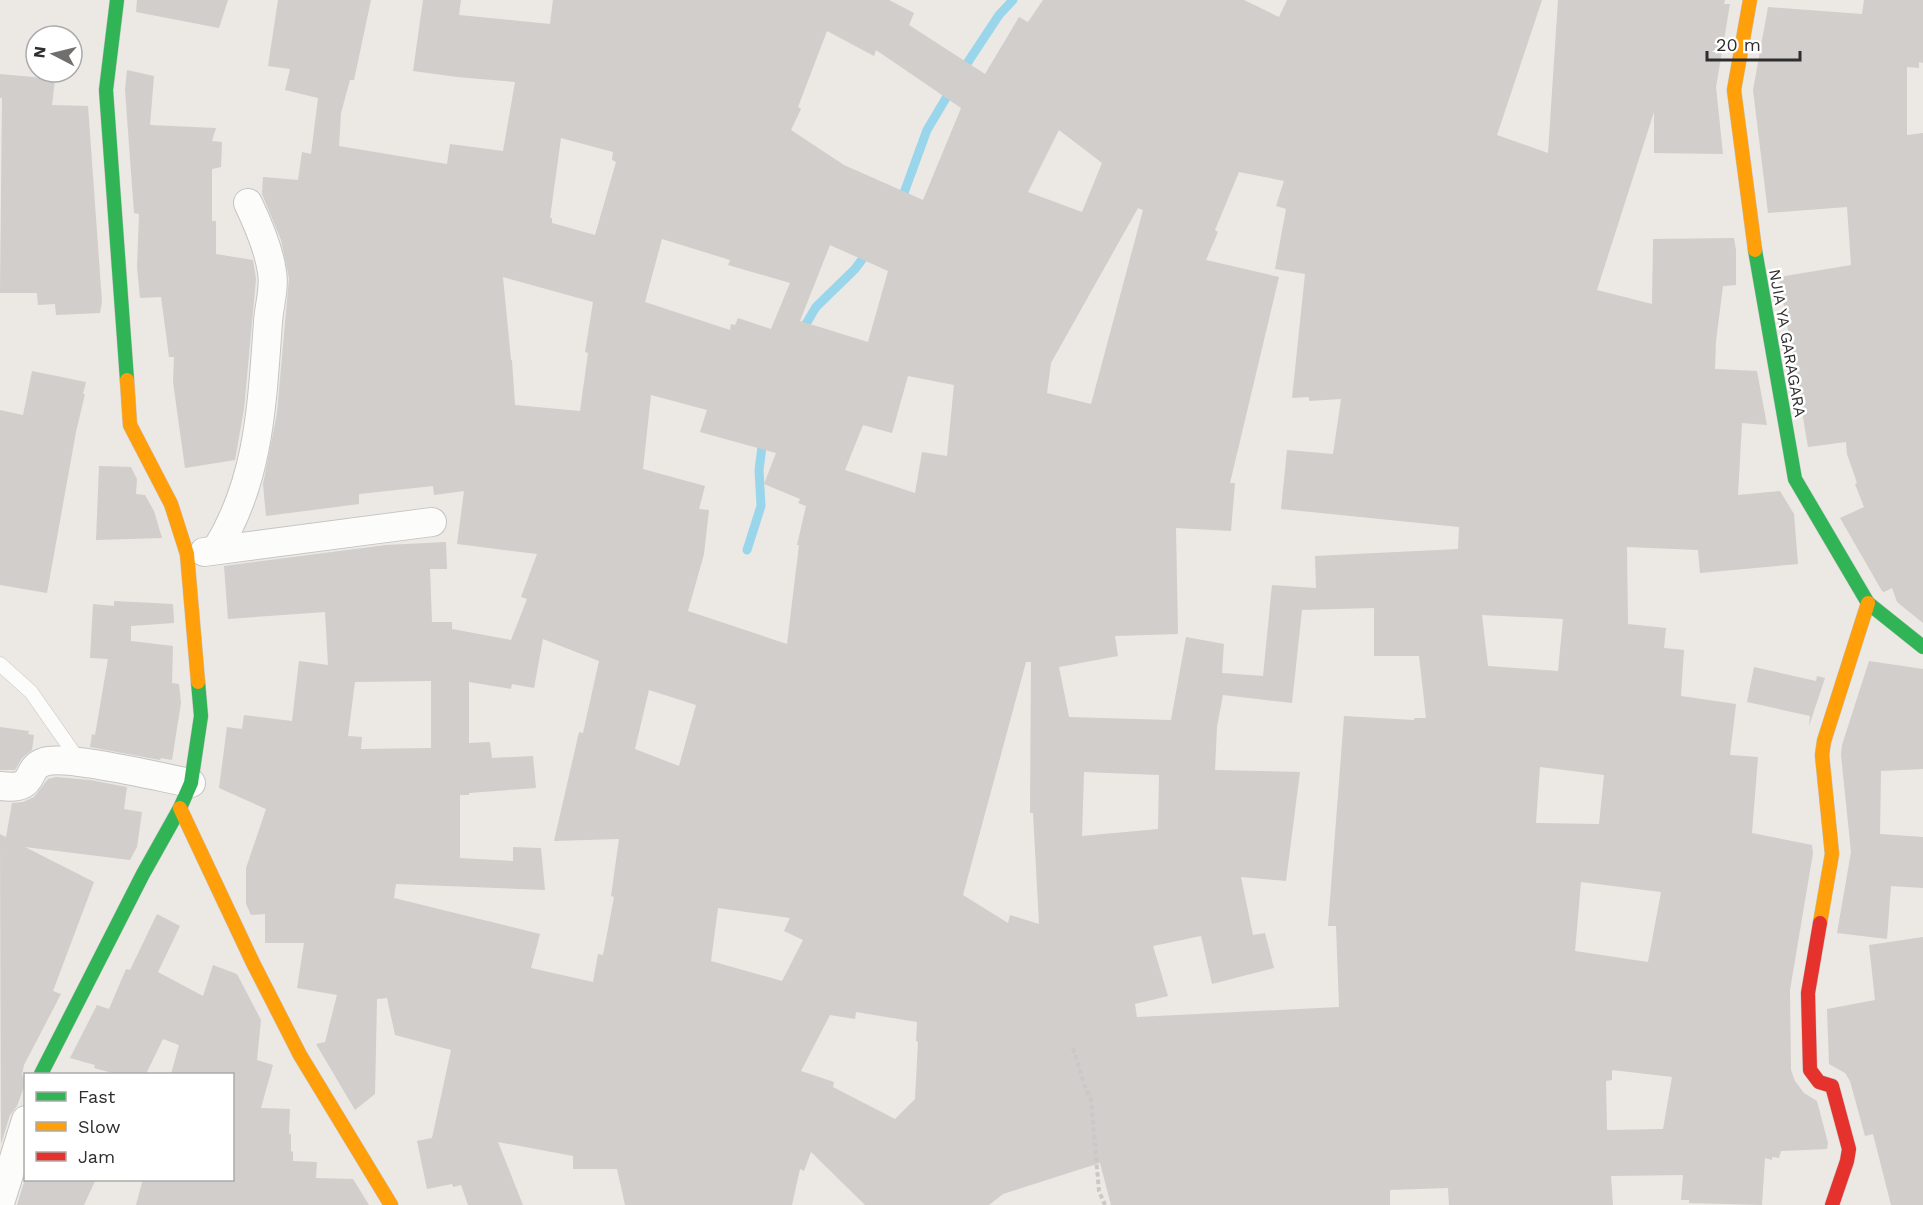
<svg xmlns="http://www.w3.org/2000/svg" width="1923" height="1205" font-family="'Work Sans',sans-serif">
	<rect width="100%" height="100%" fill="#ece8e4"/>
	<g fill="none" stroke-linecap="round" stroke-linejoin="round">
		<g stroke="#99d6ec" stroke-width="9">
			<polyline points="962,71 999,15 1013,0"/>
			<polyline points="901,201 927,130 952,88"/>
			<polyline points="800,334 816,307 855,269 869,250"/>
			<polyline points="747,550 761,506 759,470 763,439"/>
		</g>
	</g>
	<g fill="#d1cecb" fill-rule="evenodd">
		<polygon points="137,0 228,0 219,28 136,12"/>
		<path d="M278 0H371L354 80H350L341 113 339 146 447 164 450 144 503 151 515 82 457 77 413 71 423 0H461L459 15 550 24 553 0H889L914 13 909 25 985 74 1019 17 1028 22 1043 0H1244L1279 17 1287 0H1542L1497 135 1548 153 1558 0H1725L1724 4H1730L1716 87 1723 154 1654 153V112L1597 290 1652 304 1653 239 1734 238 1736 250V285L1723 286 1716 341 1715 369 1757 371 1767 425 1742 423 1738 495 1780 491 1794 514 1798 564 1700 573 1698 550 1627 547 1628 624 1666 628 1664 648 1684 650 1681 696 1736 704 1730 755 1758 757 1752 833 1812 845 1813 853 1790 990 1791 1070 1795 1081 1804 1093 1817 1101 1828 1143 1827 1149 1781 1151 1779 1158 1772 1157V1160L1765 1158 1762 1205 1689 1203V1200H1681L1683 1175 1611 1176 1613 1205H1449L1448 1188 1390 1190V1205H1111L1100 1163 1003 1194 989 1205H865L811 1152 804 1171 800 1169 792 1205H625L617 1169H573V1156L498 1142 523 1205H468L461 1185 453 1187 452 1184 427 1189 417 1141 432 1138 451 1050 395 1035 387 998 377 999 375 1094 355 1110 316 1044 325 1042 337 995 297 988 304 943H265V914L251 915 246 904V868L266 809 219 788 227 727 242 729 244 715 292 721 299 661 328 665 325 612 228 619 224 566 386 545 446 542 447 569H430L432 622H452V629L511 640 527 599 521 597 537 554 457 544 464 491 434 495 433 486 359 494V504L266 516 263 484 277 413 289 278 281 240 262 194 263 177 298 180 302 152 311 154 318 98 285 90 290 69 268 66ZM827 31 874 56 876 50 961 108 923 200 844 165 791 130 801 109 798 107ZM1059 130 1102 163 1082 212 1028 192ZM561 138 613 152 612 160 616 162 595 235 552 223V218H550ZM1239 172 1284 181 1276 206 1286 209 1275 269 1305 274 1292 398 1309 397V401L1341 399 1333 454 1287 450 1281 509 1459 527 1458 549 1315 556 1316 588 1272 585 1263 676 1222 673 1224 644 1186 637 1171 720 1069 717 1059 667 1118 656 1115 636 1178 634 1176 528 1231 531 1235 483H1230L1279 277 1206 260 1218 232 1215 230ZM1138 208 1143 210 1091 404 1047 393 1051 363ZM662 239 730 260 728 265 790 283 771 329 738 318 735 325 731 324 730 330 645 302ZM830 245 888 271 868 342 800 321ZM503 277 593 302 585 352 588 353 580 411 515 405 512 360H511ZM908 376 954 385 947 456 922 452 915 493 845 470 863 425 892 433ZM651 395 707 410 700 432 776 453 764 484 800 499 798 503 806 506 797 545H799L787 644 688 611 704 554 709 510 699 509 705 486 643 469ZM1374 608V656H1419L1426 718H1414V720L1344 716 1328 926H1336L1339 1007 1137 1017 1135 1004 1168 996 1153 946 1201 936 1212 984 1274 968 1265 933 1253 935 1241 877 1286 881 1300 772 1215 770 1217 727 1223 695 1292 703 1302 610ZM1482 615 1563 619 1558 671 1488 666ZM543 639 599 661 583 733 579 732 554 841 619 839 611 896 614 897 603 955 598 954 593 982 531 968 540 934 394 898 396 884 545 890 541 848 513 847V861L460 858V795H469V793L536 788 533 756 492 758 490 742 469 743V682L511 689 512 684 534 688ZM1026 662H1031L1030 813H1033L1039 924 1010 915 1008 923 963 895ZM431 681V748L361 749 362 737 348 736 355 682ZM649 690 696 705 679 766 635 749ZM1540 767 1604 775 1599 824 1536 823ZM1084 772 1159 775 1158 829 1082 836ZM1581 882 1661 892 1648 962 1575 951ZM718 908 790 918 784 931 803 940 782 981 711 961ZM856 1012 917 1022 916 1041 918 1042 915 1099 895 1119 833 1087 834 1082 801 1071 830 1015 855 1019ZM1612 1070 1672 1077 1663 1129 1607 1130 1606 1081 1612 1080Z"/>
		<polygon points="1864,0 1923,0 1923,63 1919,62 1919,68 1907,67 1907,135 1923,133 1923,623 1897,602 1892,588 1884,592 1882,591 1840,518 1864,507 1855,484 1857,483 1847,454 1846,442 1808,447 1779,277 1851,265 1847,207 1768,213 1753,90 1768,7 1862,14"/>
		<polygon points="127,70 154,76 150,125 216,128 212,141 222,142 221,167 212,169 212,221 216,221 216,254 253,260 256,279 244,409 235,460 185,468 173,382 174,357 169,357 161,297 140,298 137,267 139,214 134,213 125,90"/>
		<polygon points="0,74 55,79 52,105 88,106 102,302 100,313 56,315 55,304 38,305 37,293 0,293 2,98 0,98"/>
		<polygon points="32,371 86,382 83,394 85,394 76,432 47,593 0,585 0,410 23,415"/>
		<polygon points="99,466 131,467 137,479 136,494 145,495 154,511 162,538 96,540"/>
		<polygon points="114,601 173,604 174,623 131,626 131,641 173,646 172,683 179,684 181,703 172,760 161,758 160,760 90,747 92,734 95,735 108,659 90,658 93,604 114,606"/>
		<polygon points="1869,661 1923,669 1923,769 1881,771 1880,834 1923,837 1923,888 1891,886 1887,939 1837,933 1851,852 1841,755 1842,745"/>
		<polygon points="1754,667 1816,681 1817,676 1825,678 1809,726 1810,716 1747,702"/>
		<polygon points="0,727 29,731 28,734 34,735 32,750 22,758 15,770 0,770"/>
		<polygon points="56,777 90,780 127,787 124,809 142,812 137,847 130,860 25,847 94,882 53,991 61,994 24,1065 22,1074 25,1084 17,1106 10,1115 1,1144 0,834 6,837 12,803 23,802 34,797 48,779"/>
		<polygon points="157,914 180,926 158,972 203,996 213,965 237,974 261,1020 257,1060 273,1065 261,1108 290,1109 289,1134 291,1134 291,1151 293,1152 293,1161 317,1162 316,1178 353,1179 369,1205 136,1205 143,1179 232,1179 232,1074 171,1074 179,1045 163,1039 146,1074 116,1074 94,1068 95,1065 70,1058 97,1005 109,1009 126,969 130,970"/>
		<polygon points="1923,937 1923,1205 1891,1205 1873,1134 1865,1136 1850,1081 1845,1073 1829,1064 1827,1009 1875,1000 1869,945"/>
		<polygon points="25,1179 96,1179 84,1205 17,1205"/>
	</g>
	<g fill="none" stroke-linecap="round" stroke-linejoin="round">
		<g stroke="#c5c4c5" stroke-width="15">
			<polyline id="lane" points="0,664 31,692 80,762"/>
		</g>
		<g stroke="#c5c4c5" stroke-width="30">
			<g id="street">
				<path d="M216 550C260 480 262 402 268 322 269 306 275 287 272 272 269 249 258 224 248 203"/>
				<polyline points="204,552 432,522"/>
				<path d="M0 786C39 791 23 769 44 762 66 754 163 778 191 783"/>
				<polyline points="0,1203 26,1120"/>
			</g>
		</g>
		<g stroke="#c5c4c5" stroke-width="15">
			<g id="fast">
				<polyline points="117,0 106,90 127,380"/>
				<polyline points="1755,250 1795,479 1868,603 1923,647"/>
				<polyline points="41,1074 143,874 180,808 191,783 201,716 198,682"/>
			</g>
		</g>
		<g stroke="#c5c4c5" stroke-width="15">
			<g id="slow">
				<polyline points="1750,0 1734,90 1755,250"/>
				<polyline points="127,380 130,425 171,504 187,554 198,682"/>
				<polyline points="180,808 253,963 300,1055 391,1205"/>
				<polyline points="1820,923 1832,854 1822,755 1824,741 1868,603"/>
			</g>
		</g>
		<g stroke="#c5c4c5" stroke-width="15">
			<polyline id="jam" points="1820,923 1808,993 1810,1070 1819,1082 1832,1086 1849,1149 1847,1161 1832,1205"/>
		</g>
		<polyline stroke="#c9c9c8" stroke-width="4" stroke-dasharray="4.5 3" stroke-linecap="butt" points="1073,1048 1084,1084 1091,1100 1099,1191 1105,1205"/>
		<use href="#lane" stroke="#fcfcfb" stroke-width="14"/>
		<use href="#street" stroke="#fcfcfb" stroke-width="28"/>
		<use href="#fast" stroke="#30b455" stroke-width="14"/>
		<use href="#slow" stroke="#ff9f0a" stroke-width="14"/>
		<use href="#jam" stroke="#e5322d" stroke-width="14"/>
	</g>
	<g text-anchor="middle" stroke-width="5" stroke-linejoin="round" paint-order="stroke">
		<g font-size="16" fill="#2e2e2e" stroke="#fff">
			<text transform="translate(1788 343) rotate(80)" y="6">NJIA YA GARAGARA</text>
		</g>
	</g>
	<rect x="24" y="1073" width="210" height="108" fill="#ffffff" stroke="#ababab" stroke-width="1.5"/>
	<rect x="36" y="1092" width="30" height="9" fill="#30b455" stroke="#ababab" stroke-width="1.5"/>
	<text x="78" y="1103" font-size="18" fill="#2e2e2e">Fast</text>
	<rect x="36" y="1122" width="30" height="9" fill="#ff9f0a" stroke="#ababab" stroke-width="1.5"/>
	<text x="78" y="1133" font-size="18" fill="#2e2e2e">Slow</text>
	<rect x="36" y="1152" width="30" height="9" fill="#e5322d" stroke="#ababab" stroke-width="1.5"/>
	<text x="78" y="1163" font-size="18" fill="#2e2e2e">Jam</text>
	<g transform="translate(54 54) rotate(277)"><circle r="28" fill="#ffffff" stroke="#ababab" stroke-width="1.5"/>
	<path d="M0-4.5L10 22L0 15L-10 22Z" fill="#706f6e"/>
	<text y="-9" font-size="16" font-weight="bold" text-anchor="middle" fill="#2e2e2e">N</text>
	</g>
	<path d="M1707 51v9h93v-9" fill="none" stroke="#2e2e2e" stroke-width="3"/>
	<text x="1716" y="51" font-size="18" fill="#2e2e2e" stroke="#ffffff" stroke-width="4.5" paint-order="stroke">20 m</text>
</svg>
